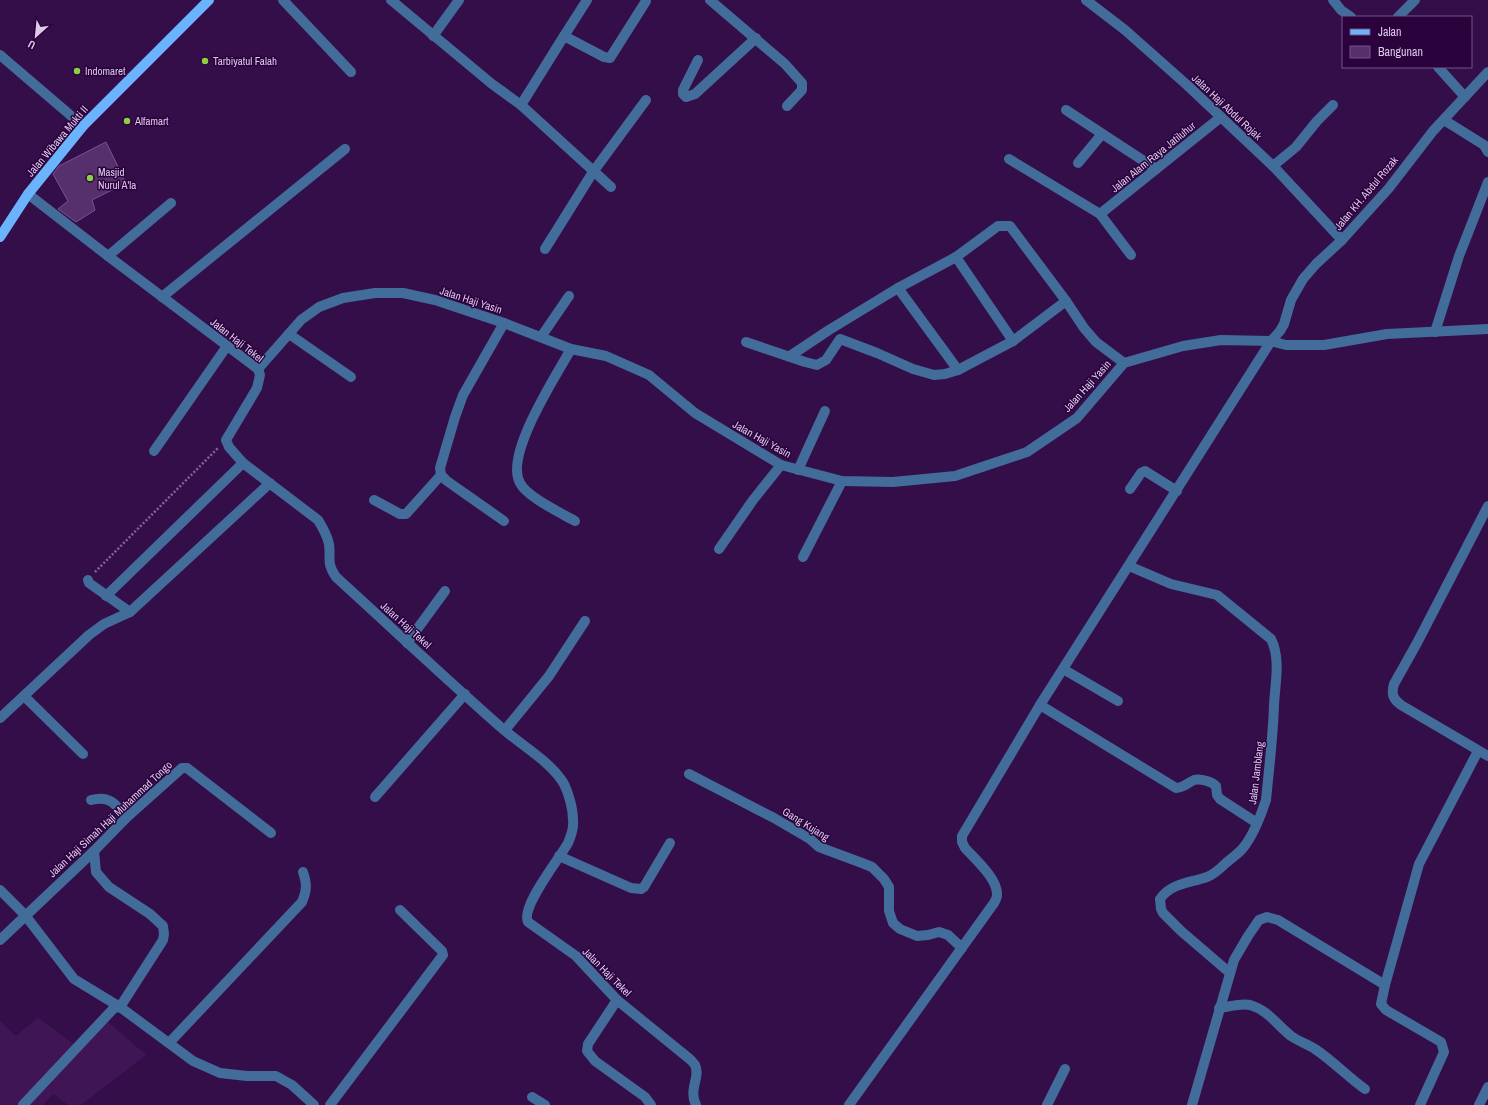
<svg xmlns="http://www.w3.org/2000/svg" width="1488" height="1105" font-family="'Archivo Narrow',sans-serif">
	<rect width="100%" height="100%" fill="#340e48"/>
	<polygon fill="#401556" points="38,1018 78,1047 105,1019 146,1055 81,1105 68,1105 53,1094 43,1105 0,1105 0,1021 16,1036"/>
	<polygon fill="#55306c" stroke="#795291" points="106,142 126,183 92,200 95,210 76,222 58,209 68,201 53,174 59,166"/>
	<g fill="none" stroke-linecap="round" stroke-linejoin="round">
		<polyline stroke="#846695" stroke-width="2.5" stroke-dasharray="2 2" stroke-linecap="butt" points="95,572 218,448"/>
		<g stroke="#426c99" stroke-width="10">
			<polyline points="283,0 351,72"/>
			<polyline points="391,0 492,84 521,105 611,187"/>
			<polyline points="710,0 785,64 802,83 802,90 787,106"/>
			<polyline points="1086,0 1125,30 1187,85 1273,166 1342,240"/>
			<polyline points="1333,0 1341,10 1351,17"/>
			<polyline points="1398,17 1415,0"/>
			<polyline points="433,36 459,0"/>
			<polyline points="564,36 587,0"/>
			<polyline points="0,55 83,126"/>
			<polyline points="698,60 683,90 683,94 686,97 695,94 756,38"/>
			<polyline points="1438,67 1465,97"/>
			<polyline points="521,105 564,36 604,57 610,58 646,1"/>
			<polyline points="1066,110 1156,169"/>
			<polyline points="1444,120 1484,145 1488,152"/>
			<polyline points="1009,159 1100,214 1131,255"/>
			<polyline points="1078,163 1102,134"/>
			<polyline points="1273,166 1296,147 1317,121 1333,105"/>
			<path d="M28 194 108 256 258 369 260 375 257 388 226 440 229 447 243 463 318 520C323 528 327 535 329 544 331 559 326 562 336 577 392 628 447 680 504 730 523 746 552 763 564 784 569 794 573 809 573 820 574 827 571 836 568 843 560 858 520 907 528 922L576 956 617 1000 686 1056C689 1058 693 1062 695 1065 701 1077 688 1089 696 1105"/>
			<polyline points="1100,214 1221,117"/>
			<polyline points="545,249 593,172 646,100"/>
			<polyline points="108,256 171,203"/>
			<polyline points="956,257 1013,341"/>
			<polyline points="898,288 958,370"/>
			<polyline points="162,297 345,149"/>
			<polyline points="504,323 463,395 455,417 440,468 441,475 447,481 504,521"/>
			<polyline points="1435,332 1459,256 1488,182"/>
			<polyline points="289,334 351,377"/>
			<polyline points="541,337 569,296"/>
			<polyline points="746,342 805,362 817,365 826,360 840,339 877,353 913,369 934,375 945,374 958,370 1013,341 1066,301"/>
			<path d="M571 349C556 376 504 455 520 483 527 497 561 513 575 521"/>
			<polyline points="790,356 829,330 898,288 956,257 998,226 1010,226 1066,301 1084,328 1096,342 1124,363"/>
			<polyline points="258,369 301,320 319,307 343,298 375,293 403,293 435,300 504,323 571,349 606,356 649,375 695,413 781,465 842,481 893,482 955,476 1027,452 1077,418 1124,363 1183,346 1221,340 1271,341 1286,345 1324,345 1387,334 1488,329"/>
			<polyline points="154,451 227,346"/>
			<polyline points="798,470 825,411"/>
			<polyline points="1130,489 1141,473 1145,471 1177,491"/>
			<polyline points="374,500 400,514 406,514 441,475"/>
			<path d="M1488 506 1417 643 1394 684C1391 694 1393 699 1401 705L1488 756"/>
			<polyline points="719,549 753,500 781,465"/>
			<polyline points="803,557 842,481"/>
			<path d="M1129 566 1171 584 1217 595 1271 639C1281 659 1275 684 1274 705 1273 737 1269 769 1266 800 1261 815 1253 836 1243 848 1239 853 1232 858 1227 862 1221 868 1215 874 1207 877 1190 883 1171 883 1160 899L1161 909 1163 913 1181 931 1230 973"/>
			<polyline points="88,580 89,583 130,612 270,483"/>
			<polyline points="106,596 243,463"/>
			<polyline points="407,643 445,591"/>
			<polyline points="1063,669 1118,701"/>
			<polyline points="24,696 83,754"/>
			<path d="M1040 705 1176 788C1184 788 1187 783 1194 780 1201 778 1212 782 1216 786L1217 795 1220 799 1257 823"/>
			<polyline points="0,718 89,635 104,624 130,612"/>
			<polyline points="505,730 549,676 585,621"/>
			<polyline points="689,774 774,818 810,839 819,847 862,863 872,867 884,879 889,887 889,911 893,923 900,929 917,936 928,935 939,932 948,935 962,948"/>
			<polyline points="375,797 465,694"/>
			<path d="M91 800C110 795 116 804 126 818"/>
			<polyline points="94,851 96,872 109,887 150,914 163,926 164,934 163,940 120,1007"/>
			<polyline points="559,856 631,888 641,889 644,887 670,843"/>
			<polyline points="0,890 25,915 74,979 120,1007 193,1061 220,1073 247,1076 276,1076 292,1085 314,1105"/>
			<polyline points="0,940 94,851 126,818 182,768 187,768 271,833"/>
			<polyline points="617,1000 588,1044 587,1051 595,1061 645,1097 651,1105"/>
			<path d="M1219 1008C1228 1007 1241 1003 1250 1005 1268 1010 1277 1025 1291 1036 1298 1041 1307 1044 1315 1049 1333 1061 1348 1077 1365 1089"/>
			<path d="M169 1043 302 902C307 890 307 884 303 872"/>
			<polyline points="532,1097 545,1105"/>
			<polyline points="23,1105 114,1008 120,1007"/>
			<polyline points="330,1105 443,955 442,951 400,910"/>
			<path d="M849 1105 994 903C995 901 997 898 997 895 998 879 975 859 965 848L962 842V836L1040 705 1271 341 1280 331 1284 324 1291 300 1303 279 1316 264 1342 240 1389 188 1433 131 1488 72"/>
			<polyline points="1047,1105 1065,1069"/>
			<polyline points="1192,1105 1234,960 1248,936 1259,920 1267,917 1278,920 1385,985"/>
			<polyline points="1420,1105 1444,1052 1441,1042 1386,1010 1381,1004 1385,985 1419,864 1478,751"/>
			<polyline points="1479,1105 1488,1087"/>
		</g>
		<polyline stroke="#6cb3fe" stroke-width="10" points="0,237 28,194 83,126 209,0"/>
	</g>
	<g fill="#8dce44" stroke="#2a033d" stroke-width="1.5">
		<circle cx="205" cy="61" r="4"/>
		<circle cx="77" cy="71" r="4"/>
		<circle cx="127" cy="121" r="4"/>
		<circle cx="90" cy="178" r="4"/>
	</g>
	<g text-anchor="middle" stroke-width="3" stroke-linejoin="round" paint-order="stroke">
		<g font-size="11" fill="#decaed" stroke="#2a033d" text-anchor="start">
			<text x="213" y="65">Tarbiyatul Falah</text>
			<text x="85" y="75">Indomaret</text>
			<text x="135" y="125">Alfamart</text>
			<text x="98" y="176">Masjid<tspan x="98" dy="13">Nurul A'la</tspan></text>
		</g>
		<g font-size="11" fill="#decaed" stroke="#2a033d">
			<text transform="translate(1227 107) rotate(43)" y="4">Jalan Haji Abdul Rojak</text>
			<text transform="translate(57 141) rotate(-50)" y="4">Jalan Wibawa Mukti II</text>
			<text transform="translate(1153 157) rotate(-39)" y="4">Jalan Alam Raya Jatiluhur</text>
			<text transform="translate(1366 193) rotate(-50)" y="4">Jalan KH. Abdul Rozak</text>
			<text transform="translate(471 300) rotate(18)" y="4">Jalan Haji Yasin</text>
			<text transform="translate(237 340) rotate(38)" y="4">Jalan Haji Tekel</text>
			<text transform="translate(1087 386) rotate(-48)" y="4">Jalan Haji Yasin</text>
			<text transform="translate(762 439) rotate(29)" y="4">Jalan Haji Yasin</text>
			<text transform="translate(406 625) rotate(42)" y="4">Jalan Haji Tekel</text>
			<text transform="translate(1256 773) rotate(-83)" y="4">Jalan Jamblang</text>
			<text transform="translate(110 819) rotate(-43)" y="4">Jalan Haji Simah Haji Muhammad Tongo</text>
			<text transform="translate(806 824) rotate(32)" y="4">Gang Kujang</text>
			<text transform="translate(607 972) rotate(45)" y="4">Jalan Haji Tekel</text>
		</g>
	</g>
	<rect x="1342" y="16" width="130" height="52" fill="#2a033d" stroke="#725383"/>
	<rect x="1350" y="29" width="20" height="6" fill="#6cb3fe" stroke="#725383"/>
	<text x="1378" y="36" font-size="12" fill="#decaed">Jalan</text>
	<rect x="1350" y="46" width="20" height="12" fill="#55306c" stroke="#725383"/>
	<text x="1378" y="56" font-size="12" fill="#decaed">Bangunan</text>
	<g transform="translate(36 36) rotate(207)" stroke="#2a033d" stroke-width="3" paint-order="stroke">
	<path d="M0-3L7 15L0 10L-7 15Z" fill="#decaed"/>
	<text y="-6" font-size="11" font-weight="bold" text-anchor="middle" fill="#decaed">U</text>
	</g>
</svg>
